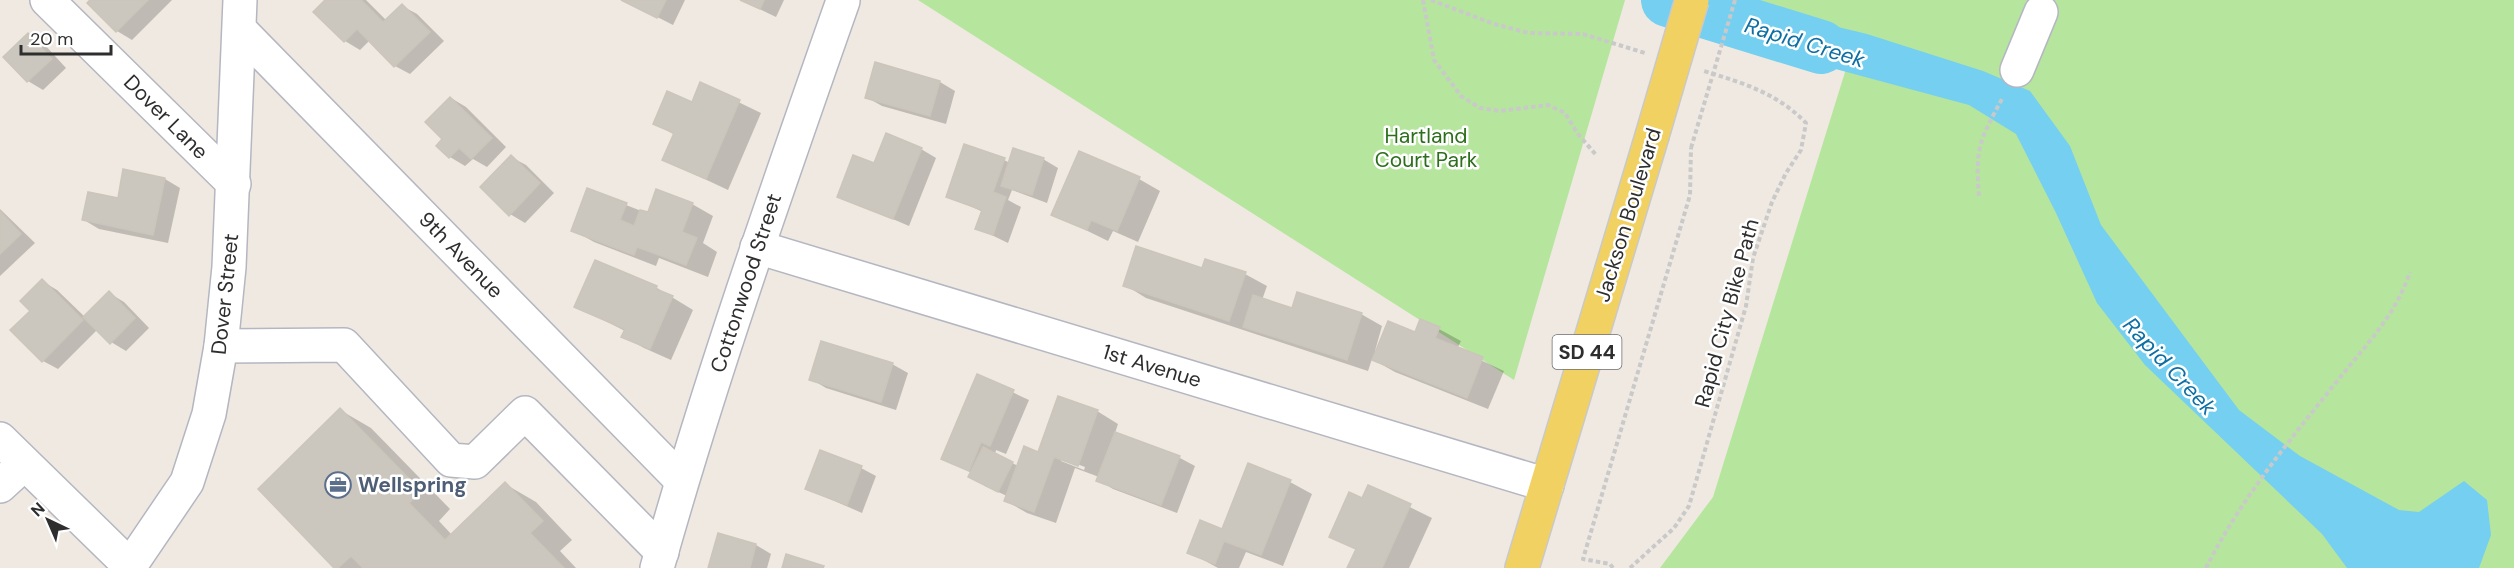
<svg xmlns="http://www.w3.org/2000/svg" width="2514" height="568" font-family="'DM Sans',sans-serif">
	<rect width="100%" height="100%" fill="#efe9e1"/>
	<g fill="#b6e59e">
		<polygon points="918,0 1625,0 1514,380"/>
		<polygon points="1746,0 2514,0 2514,568 1660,568 1713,497 1850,56 1740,21"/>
	</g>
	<polygon fill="#75cff0" points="1755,7 1867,34 1983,71 2030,91 2070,146 2101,225 2239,410 2300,456 2399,510 2419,512 2464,481 2487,500 2491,535 2479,568 2347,568 2322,534 2145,365 2097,303 2056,213 2016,134 1969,105 1743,44"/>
	<g fill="#0003" fill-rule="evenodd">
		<polygon points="92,0 172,0 132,40 117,31"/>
		<polygon points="327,0 366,0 387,21 402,6 417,14 444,41 410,74 395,66 370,40 360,50 345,41"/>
		<polygon points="624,0 685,0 673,25"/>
		<polygon points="741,0 784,0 776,17"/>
		<polygon points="28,35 44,44 66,68 43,90 28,81"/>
		<polygon points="940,82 955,91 946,124 882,106 866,97"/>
		<polygon points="701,84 761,113 728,190 664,160 675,135 655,124 693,104"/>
		<polygon points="451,98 466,107 506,147 487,167 473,159 465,166 450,157 444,139"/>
		<polygon points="921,149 936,158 909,226 839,196 875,165"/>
		<polygon points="511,157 526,165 554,193 525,223 510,214"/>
		<polygon points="1043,159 1058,168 1047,203 1012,190 1008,200 1021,207 1008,243 977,228 983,212 948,196 1004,160 1010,163"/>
		<polygon points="165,179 180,188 168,243 99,229 84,220 119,200"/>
		<polygon points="1139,179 1160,191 1138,242 1113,231 1108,241 1053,214"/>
		<polygon points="692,204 713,216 703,243 717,252 708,277 659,258 656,266 594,242 573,230 626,205 649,214"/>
		<polygon points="0,209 35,243 0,276"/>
		<polygon points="1206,261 1245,274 1267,286 1262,300 1293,310 1361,314 1382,326 1375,351 1377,352 1416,334 1421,321 1439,329 1461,341 1457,349 1504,371 1488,409 1395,372 1372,359 1368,371 1146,298 1125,285 1203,270"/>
		<polygon points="596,262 657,288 693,310 671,360 644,348 623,336 625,331 576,306"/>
		<polygon points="42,281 57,290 85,317 109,293 124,302 149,328 126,351 111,342 98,329 58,369 43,361 32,311"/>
		<polygon points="892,364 908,373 896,410 826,388 811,379"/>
		<path d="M978 376 1029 400 1006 454 996 450 995 454 1018 466 1097 411 1118 424 1115 433 1180 458 1195 466 1177 513 1113 489 1098 480 1099 477 1075 468 1056 523 1027 513 1006 501 1007 496 985 486 972 473 943 458ZM1061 458 1085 467 1084 470 1061 461Z"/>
		<polygon points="340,410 371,428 450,509 439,521 452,535 505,484 536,502 572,540 560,551 576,568 336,568"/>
		<polygon points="1249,465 1290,482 1312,494 1283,566 1246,552 1239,568 1218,568 1189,552 1223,531"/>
		<polygon points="861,468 876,476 862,513 807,489"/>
		<polygon points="1369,487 1432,518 1409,568 1349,568 1357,550 1331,536 1362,500"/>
		<polygon points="719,535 756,545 771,554 767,568 710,568"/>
	</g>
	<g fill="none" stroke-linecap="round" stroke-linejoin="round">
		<polyline stroke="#75cff0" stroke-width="54" points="1668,0 1821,47"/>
	</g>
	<g fill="#cbc7bf" stroke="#cbc5ba" stroke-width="1.5">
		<polygon points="90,0 148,0 116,32 87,3"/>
		<polygon points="325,0 361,0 383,22 402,4 430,32 394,67 357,29 344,42 313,12"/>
		<polygon points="621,0 666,0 657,18"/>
		<polygon points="740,0 764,0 760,9"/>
		<polygon points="28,33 52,59 27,82 3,57"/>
		<polygon points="875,62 940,81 930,116 865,98"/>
		<polygon points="700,82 740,100 706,179 662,160 674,133 653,124 667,91 692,102"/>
		<polygon points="450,97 492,138 471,159 459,148 449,158 436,146 442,139 425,122"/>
		<polygon points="886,133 922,148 893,219 837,197 853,155 874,163"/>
		<polygon points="964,144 1005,158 993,192 1006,197 993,235 975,229 982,210 946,197"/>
		<polygon points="1013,148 1044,158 1032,195 1001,186"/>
		<polygon points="1079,151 1140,177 1117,231 1091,220 1087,230 1051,215"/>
		<polygon points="511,155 540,183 509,216 480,187"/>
		<polygon points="123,169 165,178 153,235 82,220 88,192 118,198"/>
		<polygon points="587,188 627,203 620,220 634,226 640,210 648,212 656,189 693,203 682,232 697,238 686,265 637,247 634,255 571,231"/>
		<polygon points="0,211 21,234 0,254"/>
		<polygon points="1136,246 1202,268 1205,259 1246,272 1229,321 1123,286"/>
		<polygon points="595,260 657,286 656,289 673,296 650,349 621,337 625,329 574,307"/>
		<polygon points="42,279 83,320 42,362 10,330 30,311 20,301"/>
		<polygon points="109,291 135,318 110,344 83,317"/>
		<polygon points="1297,292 1362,313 1347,360 1243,327 1253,295 1292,308"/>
		<polygon points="1420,319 1440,327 1435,338 1483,357 1467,398 1372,360 1388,321 1415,332"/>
		<polygon points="821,341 893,363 881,402 809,380"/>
		<polygon points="977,374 1014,390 990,446 981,442 969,471 941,459"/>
		<polygon points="1058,396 1098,410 1078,466 1054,457 1034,512 1004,501 1024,446 1038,452"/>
		<polygon points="340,408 421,491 409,503 445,540 505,482 543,521 530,533 564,568 363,568 351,556 338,568 334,568 258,489"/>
		<polygon points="1115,432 1180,456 1161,505 1096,481"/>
		<polygon points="983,447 1013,462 998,492 968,477"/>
		<polygon points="820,450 862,466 847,505 805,489"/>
		<polygon points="1248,463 1291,480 1261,555 1224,541 1215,564 1187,553 1200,520 1222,529"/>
		<polygon points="1368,485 1411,504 1382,568 1347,568 1356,549 1329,537 1349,492 1362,498"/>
		<polygon points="718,533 756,544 750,568 708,568"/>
		<polygon points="786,554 824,566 823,568 782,568"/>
	</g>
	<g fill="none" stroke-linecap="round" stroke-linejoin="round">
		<g stroke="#b4b7c1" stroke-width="36">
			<g id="minor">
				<polyline points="47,0 234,184"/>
				<polyline points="240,30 681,480"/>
				<polyline points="2017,70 2041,12"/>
				<polyline points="757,247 1547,485"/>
				<polyline points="221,346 344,345 451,460 475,462 525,413 662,552"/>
				<polyline points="0,439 132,568"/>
				<polyline points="0,486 24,464"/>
				<polyline points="130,566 187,482 209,414 221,346 229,267 240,0"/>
				<path d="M657 568C711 376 777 189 843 1"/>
			</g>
		</g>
		<g stroke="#c9c9c9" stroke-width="36">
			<polyline id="major" points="1522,568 1652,136"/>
		</g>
		<g stroke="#c9c9c9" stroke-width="4" stroke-dasharray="4.5 3" stroke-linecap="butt">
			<polyline points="1423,0 1434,60 1461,96 1480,108 1500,111 1548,105 1565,113 1578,134 1597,156"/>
			<polyline points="1431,0 1494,24 1529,33 1583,34 1645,53"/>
			<path d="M1979 196C1975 146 1980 140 2003 97"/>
			<polyline points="1613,568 1610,564 1583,559 1690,195 1691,148"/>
			<path d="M1630 568 1674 528 1689 506 1746 306 1753 258 1772 202 1786 173 1801 150 1806 123C1777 93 1743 83 1704 71"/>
			<path d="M2206 568C2239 502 2288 442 2334 385 2363 348 2395 317 2410 272"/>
		</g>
		<use href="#minor" stroke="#fff" stroke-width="33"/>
		<use href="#major" stroke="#f2d163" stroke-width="33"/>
		<g stroke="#c9c9c9" stroke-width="36" stroke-linecap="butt">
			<polyline id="major-bridge" points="1652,136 1692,0"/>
		</g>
		<polyline stroke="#c9c9c9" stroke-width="4" stroke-dasharray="4.5 3" stroke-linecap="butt" points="1691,148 1735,0"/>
		<use href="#major-bridge" stroke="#f2d163" stroke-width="33"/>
	</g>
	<defs>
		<g id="office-ring" transform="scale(1.35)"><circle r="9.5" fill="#fff" stroke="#5c6f8a" stroke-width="1.5"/><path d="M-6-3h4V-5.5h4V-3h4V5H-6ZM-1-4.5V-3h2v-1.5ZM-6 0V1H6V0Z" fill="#5c6f8a"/></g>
	</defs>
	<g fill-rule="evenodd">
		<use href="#office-ring" x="338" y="485"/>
	</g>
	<g text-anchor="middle" stroke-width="5" stroke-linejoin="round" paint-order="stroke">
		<rect fill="#fff" stroke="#6d6d6d" stroke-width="1.5" x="1552.5" y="335" width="69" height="34" rx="4.5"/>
		<g font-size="20" font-weight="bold" fill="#2e2e2e">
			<text x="1587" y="359">SD 44</text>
		</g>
		<g font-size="21" fill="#2e2e2e" stroke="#fff">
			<text transform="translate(166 117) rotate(45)" y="7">Dover Lane</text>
			<text transform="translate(1628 215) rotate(-73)" y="7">Jackson Boulevard</text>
			<text transform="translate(461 255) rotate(46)" y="7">9th Avenue</text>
			<text transform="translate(746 283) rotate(-72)" y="7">Cottonwood Street</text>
			<text transform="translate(225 294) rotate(-84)" y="7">Dover Street</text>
			<text transform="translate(1727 313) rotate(-75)" y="7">Rapid City Bike Path</text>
			<text transform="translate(1152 366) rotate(17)" y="7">1st Avenue</text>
		</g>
		<g font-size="21" fill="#2c6e1b" stroke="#fff">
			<text x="1426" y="143">Hartland<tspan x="1426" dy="24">Court Park</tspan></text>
		</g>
		<g font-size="21" font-weight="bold" fill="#4e5e75" stroke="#fff" text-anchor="start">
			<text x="358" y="492">Wellspring</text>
		</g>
		<g font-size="22" font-style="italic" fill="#0d6fa3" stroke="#fff">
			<text transform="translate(1805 42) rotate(17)" y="8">Rapid Creek</text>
			<text transform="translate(2170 366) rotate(47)" y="8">Rapid Creek</text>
		</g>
	</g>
	<g transform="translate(48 520) rotate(316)" stroke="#ffffff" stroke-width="4.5" paint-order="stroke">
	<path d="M0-4.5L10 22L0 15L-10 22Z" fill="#2e2e2e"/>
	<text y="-9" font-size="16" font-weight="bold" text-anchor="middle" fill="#2e2e2e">N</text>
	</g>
	<path d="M21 45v9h90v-9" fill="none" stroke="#2e2e2e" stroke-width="3"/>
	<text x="30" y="45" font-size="18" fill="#2e2e2e" stroke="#ffffff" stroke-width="4.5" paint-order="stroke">20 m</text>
</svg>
